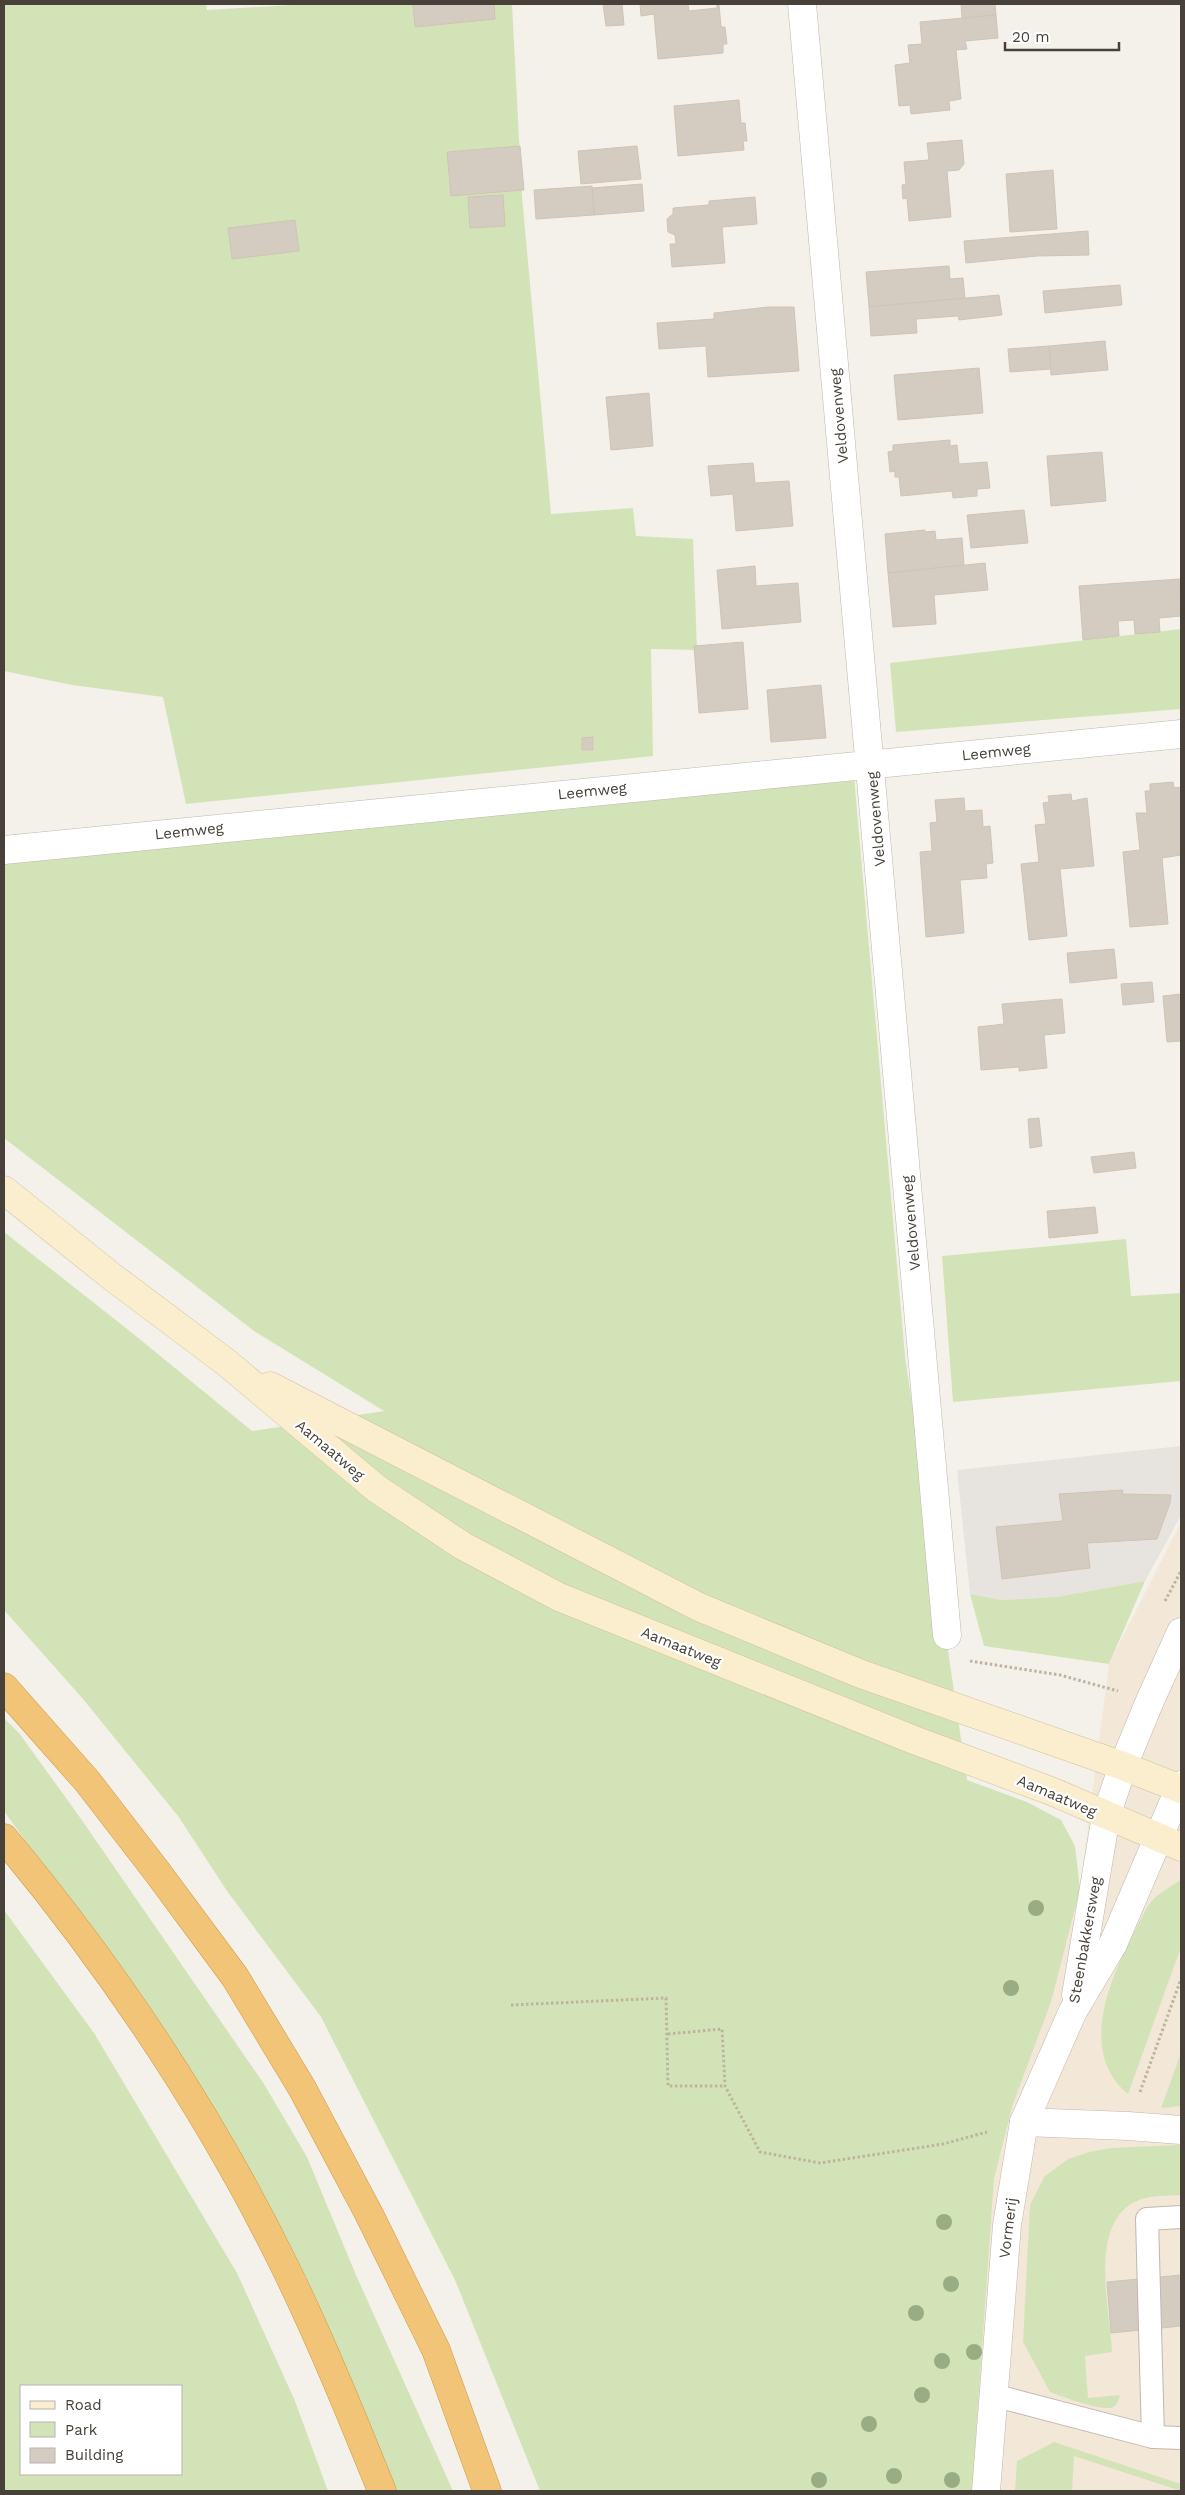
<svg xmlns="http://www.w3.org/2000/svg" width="1185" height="2495" font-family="'Work Sans',sans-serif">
	<rect width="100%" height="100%" fill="#f4f1ea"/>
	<polygon fill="#f3e7d8" points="1181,1522 1181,2491 972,2491 994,2179 1013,2104 1080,1889 1109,1664"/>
	<polygon fill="#e7e3df" points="1181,1446 1181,1515 1145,1581 1056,1597 1002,1600 970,1594 957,1470"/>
	<g fill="#d2e4b7" fill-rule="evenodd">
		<polygon points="4,4 206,4 207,10 309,4 512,4 522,196 551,514 633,508 636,536 693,539 697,650 651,649 653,756 186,804 163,697 72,685 4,671"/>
		<polygon points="1181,629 1181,709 896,732 890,663"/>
		<polygon points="854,776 905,1356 967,1780 1027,1802 1061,1820 1075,1846 1080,1889 1051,2002 1013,2104 994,2179 972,2491 540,2491 455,2280 321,2017 227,1891 178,1816 83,1699 4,1610 4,1232 131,1332 252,1431 384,1411 254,1331 4,1138 4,864 96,852"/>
		<polygon points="1126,1239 1131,1296 1181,1293 1181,1381 953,1402 942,1256"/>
		<polygon points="1145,1581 1109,1664 984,1646 970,1594 1002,1600 1056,1597"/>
		<polygon points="4,1718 19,1733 79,1816 264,2084 307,2157 356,2275 453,2491 393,2491 95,1939 4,1811"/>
		<path d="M1181 1880V1947L1128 2094C1079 2053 1108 1984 1132 1936 1138 1926 1142 1915 1148 1906 1156 1894 1170 1887 1181 1880Z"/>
		<path d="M4 1910 94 2033 237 2273 295 2401 328 2491H4ZM21 2386H181V2474H21Z"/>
		<polygon points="1181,2053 1181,2106 1161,2108"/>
		<path d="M1179 2145 1181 2146V2195C1168 2196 1152 2195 1139 2200 1087 2220 1110 2310 1112 2352L1085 2356 1088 2398 1120 2395C1119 2398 1118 2403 1115 2406 1105 2414 1062 2396 1050 2392L1023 2342 1030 2205 1044 2177 1068 2159 1089 2152 1111 2148Z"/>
		<polygon points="1054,2442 1181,2484 1181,2491 1074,2456 1072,2491 1015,2491 1017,2461"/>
	</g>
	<g fill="#d5ccc1" stroke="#cfc4b4">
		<polygon points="413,4 494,4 495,19 415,27"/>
		<polygon points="603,4 622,4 624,25 606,26"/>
		<polygon points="640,4 688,4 689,11 717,8 717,4 719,4 721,27 725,27 727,44 723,44 723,53 658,59 654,14 641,16"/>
		<polygon points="961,4 995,4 996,15 962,18"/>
		<polygon points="996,15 998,38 965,41 967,49 956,50 961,99 949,101 950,110 911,114 910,105 899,106 895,65 910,63 908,45 922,44 920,22"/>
		<polygon points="739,100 741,123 745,123 747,141 743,141 744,150 678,156 674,106"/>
		<polygon points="962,140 964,164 959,170 947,171 951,217 909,221 907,198 903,199 902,185 906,184 904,162 929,160 927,143"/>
		<polygon points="520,146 524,190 451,196 447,152"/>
		<polygon points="637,146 641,179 581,184 578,151"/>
		<polygon points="1053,170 1057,229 1010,232 1006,174"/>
		<polygon points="642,184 644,211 594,215 592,188"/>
		<polygon points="592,186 594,215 536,219 534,190"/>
		<polygon points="503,195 505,226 470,228 468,197"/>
		<polygon points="755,197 757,224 722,227 725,263 672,267 670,244 676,244 675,235 668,232 667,219 673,214 673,208 709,205 709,201"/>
		<polygon points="295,220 299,251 232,259 228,228"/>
		<polygon points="1088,231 1089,255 1037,256 966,263 964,241"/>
		<polygon points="949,266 950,279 963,278 965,298 869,307 866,272"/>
		<polygon points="1120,285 1122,305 1045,313 1043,291"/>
		<polygon points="999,295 1002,315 959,320 958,316 916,319 917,333 871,336 869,307"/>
		<polygon points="768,307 794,307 799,371 708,377 706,346 659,349 657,323 714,319 714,313"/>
		<polygon points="1105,341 1108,370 1051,375 1049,346"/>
		<polygon points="1049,346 1051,369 1010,372 1008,349"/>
		<polygon points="979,368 983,413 898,420 894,375"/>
		<polygon points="649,393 653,446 611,450 606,397"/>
		<polygon points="950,440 950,446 957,445 959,464 987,462 990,488 977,489 977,496 953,498 952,491 901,496 899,477 895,477 895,471 890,472 888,452 893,451 893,445"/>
		<polygon points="1102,452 1106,501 1051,506 1047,456"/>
		<polygon points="753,463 755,483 789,481 793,526 736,531 733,494 711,496 708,466"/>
		<polygon points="1024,510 1028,543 971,548 967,515"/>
		<polygon points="925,530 925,532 935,531 936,540 962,538 964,565 888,573 885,534"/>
		<polygon points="985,563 988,590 934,595 936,624 893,627 888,573"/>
		<polygon points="755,566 756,586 798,583 801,622 722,629 717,570"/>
		<polygon points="1180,579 1181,616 1159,618 1160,632 1135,634 1134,620 1118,621 1119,636 1083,640 1079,586"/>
		<polygon points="743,642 748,709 699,713 694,646"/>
		<polygon points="821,685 826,738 771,742 767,690"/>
		<polygon points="593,737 593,750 582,750 582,738"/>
		<polygon points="1173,782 1174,788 1181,787 1181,855 1162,858 1168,924 1130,927 1123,852 1140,850 1136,813 1147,813 1145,791 1150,791 1150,784"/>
		<polygon points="1071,794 1072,801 1087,798 1094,866 1060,869 1067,936 1029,940 1021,864 1039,862 1035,825 1046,824 1043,803 1049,802 1048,796"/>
		<polygon points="964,798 965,811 982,810 983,827 990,826 993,863 986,864 987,878 960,880 964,933 926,937 920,852 932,851 930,823 937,822 935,800"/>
		<polygon points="1114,949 1117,978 1070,983 1067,953"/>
		<polygon points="1152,982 1154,1002 1123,1005 1121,984"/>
		<polygon points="1181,994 1181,1041 1167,1042 1163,996"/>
		<polygon points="1062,999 1065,1033 1044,1035 1047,1068 1019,1071 1019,1067 981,1070 978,1027 1004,1024 1002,1004"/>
		<polygon points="1039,1118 1042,1146 1030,1148 1028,1119"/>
		<polygon points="1134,1152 1136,1168 1094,1173 1091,1157"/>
		<polygon points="1095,1207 1098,1233 1049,1238 1047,1211"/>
		<polygon points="1123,1490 1122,1494 1171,1495 1170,1503 1157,1539 1087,1543 1090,1568 1002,1579 996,1527 1063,1521 1059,1494"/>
		<polygon points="1181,2275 1181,2326 1111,2333 1107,2282"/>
	</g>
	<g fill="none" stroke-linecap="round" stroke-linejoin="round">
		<g stroke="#bfb8ad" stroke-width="24">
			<g id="lane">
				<polyline points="993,2395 1153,2437 1181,2438"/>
				<polyline points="1153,2437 1147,2219 1181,2217"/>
			</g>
		</g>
		<g stroke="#bfb8ad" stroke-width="29">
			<g id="street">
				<polyline points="802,4 947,1635"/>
				<polyline points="4,850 1181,734"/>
				<polyline points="1076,1995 1106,1816 1123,1766 1149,1703 1181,1632"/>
				<polyline points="1024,2122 1128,2126 1181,2130"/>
				<polyline points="986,2491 1007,2225 1024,2122 1073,2011 1113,1944 1181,1785"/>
			</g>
		</g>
		<g stroke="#d0c19e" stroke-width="29">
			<g id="secondary">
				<polyline points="4,1190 111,1276 227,1363 377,1489 463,1546 559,1597 914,1740 1051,1791 1181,1847"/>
				<polyline points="270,1386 699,1607 861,1674 1123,1766 1181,1789"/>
			</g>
		</g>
		<g stroke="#d19947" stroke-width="29">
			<g id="highway">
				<polyline points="4,1687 87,1781 158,1873 235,1977 302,2088 369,2214 436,2350 487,2491"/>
				<path d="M4 1838C114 1970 211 2115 287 2271 322 2343 352 2417 382 2491"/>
			</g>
		</g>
		<g stroke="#bfb3a0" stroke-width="3" stroke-dasharray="2.5 2.5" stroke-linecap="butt">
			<polyline points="1165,1601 1181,1571"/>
			<polyline points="970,1661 1060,1675 1118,1691"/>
			<polyline points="511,2005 666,1998 668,2086 725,2086"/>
			<polyline points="668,2034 722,2029 725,2086 760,2152 820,2163 943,2144 987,2132"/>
			<polyline points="1140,2092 1181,1979"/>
		</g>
		<use href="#lane" stroke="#fff" stroke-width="22"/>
		<use href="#street" stroke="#fff" stroke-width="28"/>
		<use href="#secondary" stroke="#faeece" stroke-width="28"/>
		<use href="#highway" stroke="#f2c477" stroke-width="28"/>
	</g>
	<g fill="#98ad84">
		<circle cx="1036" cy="1908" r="8"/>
		<circle cx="1011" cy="1988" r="8"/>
		<circle cx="944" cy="2222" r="8"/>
		<circle cx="951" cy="2284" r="8"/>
		<circle cx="916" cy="2313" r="8"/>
		<circle cx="974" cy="2352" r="8"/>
		<circle cx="942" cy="2361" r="8"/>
		<circle cx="922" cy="2395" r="8"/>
		<circle cx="869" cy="2424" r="8"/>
		<circle cx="894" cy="2476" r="8"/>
		<circle cx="819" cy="2480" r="8"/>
		<circle cx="952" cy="2480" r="8"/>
	</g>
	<g text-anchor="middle" stroke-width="4.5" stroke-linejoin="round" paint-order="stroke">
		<g font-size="15" fill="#474139" stroke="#fff">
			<text transform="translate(839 416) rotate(-95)" y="5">Veldovenweg</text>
			<text transform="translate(996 752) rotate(-6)" y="5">Leemweg</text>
			<text transform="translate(592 791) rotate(-6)" y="5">Leemweg</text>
			<text transform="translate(876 819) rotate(-95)" y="5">Veldovenweg</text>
			<text transform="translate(189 831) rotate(-6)" y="5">Leemweg</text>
			<text transform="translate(911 1223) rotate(-95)" y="5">Veldovenweg</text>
			<text transform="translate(330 1450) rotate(40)" y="5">Aamaatweg</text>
			<text transform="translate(681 1647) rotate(22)" y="5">Aamaatweg</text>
			<text transform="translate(1057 1796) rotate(23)" y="5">Aamaatweg</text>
			<text transform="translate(1085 1940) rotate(-80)" y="5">Steenbakkersweg</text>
			<text transform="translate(1008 2228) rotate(-83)" y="5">Vormerij</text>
		</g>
	</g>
	<rect width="1185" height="2495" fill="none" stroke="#474139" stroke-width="10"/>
	<rect x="20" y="2385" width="162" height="90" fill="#ffffff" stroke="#b5b3b0"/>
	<rect x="30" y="2401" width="25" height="8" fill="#faeece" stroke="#b5b3b0"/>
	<text x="65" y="2410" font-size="15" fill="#474139">Road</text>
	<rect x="30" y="2422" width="25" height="15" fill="#d2e4b7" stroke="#b5b3b0"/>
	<text x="65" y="2435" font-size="15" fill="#474139">Park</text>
	<rect x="30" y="2448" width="25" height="15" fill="#d5ccc1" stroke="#b5b3b0"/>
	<text x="65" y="2460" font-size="15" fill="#474139">Building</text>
	<path d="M1005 42v8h114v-8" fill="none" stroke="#474139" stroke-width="2.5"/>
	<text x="1012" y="42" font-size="15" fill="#474139" stroke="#ffffff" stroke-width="4" paint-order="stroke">20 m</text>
</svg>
